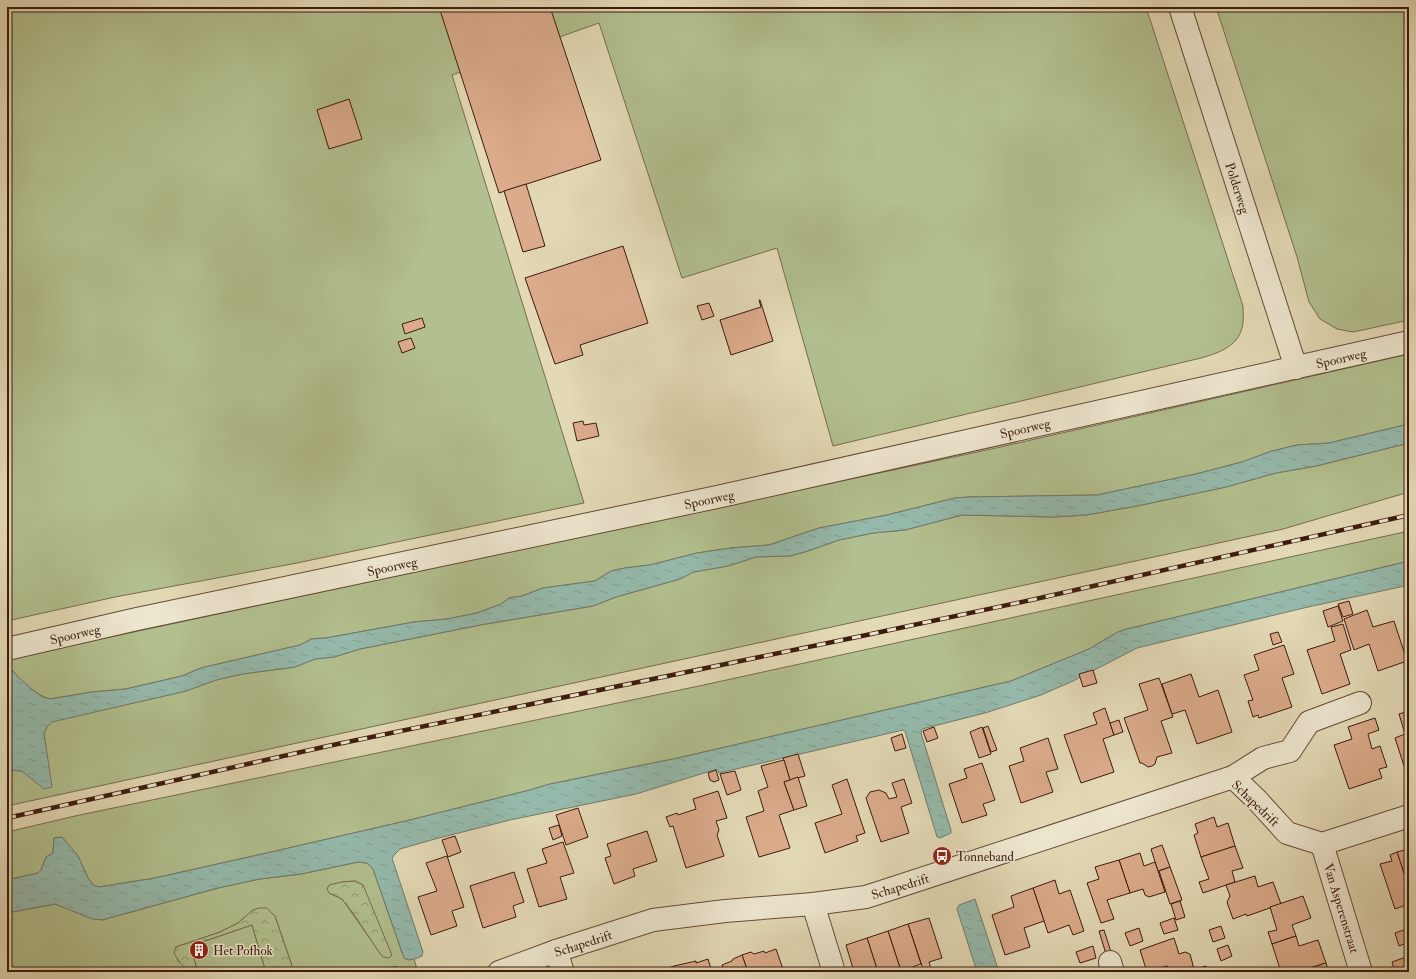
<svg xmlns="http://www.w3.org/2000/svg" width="1416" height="979" font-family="'IM FELL Double Pica',serif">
	<defs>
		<pattern id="forest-crowns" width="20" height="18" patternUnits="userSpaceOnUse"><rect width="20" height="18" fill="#b2bf8e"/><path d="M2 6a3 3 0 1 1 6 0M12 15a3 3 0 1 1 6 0" fill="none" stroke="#929a72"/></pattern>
		<pattern id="water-ripples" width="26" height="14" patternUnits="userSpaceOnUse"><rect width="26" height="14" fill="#95baac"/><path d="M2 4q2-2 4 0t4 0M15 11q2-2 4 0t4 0" fill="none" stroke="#819f93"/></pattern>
	</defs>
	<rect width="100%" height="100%" fill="#e3d9b5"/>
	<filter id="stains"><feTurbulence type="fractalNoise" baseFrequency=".005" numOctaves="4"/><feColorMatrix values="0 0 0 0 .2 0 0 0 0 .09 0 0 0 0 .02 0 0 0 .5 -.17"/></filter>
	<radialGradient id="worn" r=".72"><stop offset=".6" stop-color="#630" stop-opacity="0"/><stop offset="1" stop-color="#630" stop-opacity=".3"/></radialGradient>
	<g fill="#b2bf8e" stroke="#786c4e" fill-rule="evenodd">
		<path d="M7 7H1146L1243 306C1243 313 1244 321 1242 328 1237 347 1218 353 1201 358L833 446 777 248 682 278 599 23 452 75 584 503 411 539 297 563 115 597 7 621Z"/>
		<polygon points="1216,7 1409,7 1409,320 1353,332 1337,329 1320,319 1309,302 1297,257"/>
		<path d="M1409 354V424L1329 443 1297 445 1272 451 1242 462 1196 474 1097 495 969 497 955 498 887 515 819 528 769 545 731 548 697 553 650 565 625 568 611 571 595 581 543 588 522 596 509 598 501 604 477 613 447 619 414 622 326 638 311 639 300 645 201 668 182 676 126 689 92 692 50 699C39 697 19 680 13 671L7 672V659L996 448Z"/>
		<polygon points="1409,443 1409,492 1283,529 7,806 7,770 22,771 29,776 45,740 44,733 47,727 52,722 57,720 186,691 216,680 242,674 295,667 315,659 334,657 360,649 480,625 593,606 616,597 680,579 693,572 728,566 756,557 790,556 808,551 839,540 873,533 905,530 962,515 1053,517 1086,515 1137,506 1226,487 1276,473 1316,466"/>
		<polygon points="1409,531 1409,561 1127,629 1118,632 1089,649 1011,681 678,758 550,784 530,790 410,820 267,853 155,878 99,887 93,885 88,878 78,856 62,837 54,838 53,853 46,857 41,870 38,873 7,880 7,832 75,816 699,686"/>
		<polygon points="7,683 12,727 11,735 7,740"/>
		<path d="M358 862 367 863 373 869 404 958 408 960 414 959 417 969 407 972H399L396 966 379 972H294L275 916 253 910 238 923 220 932 176 947 178 961 192 972H7V913L55 904 102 920 218 888 260 879 301 874ZM355 881 363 885 383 957 342 899 329 893 342 882Z"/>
		<polygon points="252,925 266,972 198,972 190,946"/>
	</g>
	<g fill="url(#forest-crowns)" stroke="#786c4e">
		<polygon points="355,881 363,885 392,955 389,958 383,957 379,952 355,916 342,899 329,893 327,889 329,885 342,882"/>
		<path d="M259 908H267L275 916 294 972H266L252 925 190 946 198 972C187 972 179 963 174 953L176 947 220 932 238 923 253 910Z"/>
	</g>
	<g fill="url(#water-ripples)" stroke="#727a6c">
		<polygon points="1409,424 1409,443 1316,466 1276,473 1226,487 1137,506 1086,515 1053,517 962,515 905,530 873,533 839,540 808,551 790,556 756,557 728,566 694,572 680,579 616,597 593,606 480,625 360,649 334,657 315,659 295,667 242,674 216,680 186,691 52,722 47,727 44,733 52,787 44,789 22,771 7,770 7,740 11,735 12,727 7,672 13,671 17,676 34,691 43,697 50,699 92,692 126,689 182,676 201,668 300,645 311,639 326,638 414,622 447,619 477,613 501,604 509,598 522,596 543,588 595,581 611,571 625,568 650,565 697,553 731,548 769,545 819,528 887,515 955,498 969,497 1097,495 1196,474 1242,462 1272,451 1297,445 1329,443"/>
		<path d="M1409 561V585L1308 607 1137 648 1073 681 1041 695 985 713 922 729 921 733 951 830V833L940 838 937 837 905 731 903 730 719 773 717 769 636 794 510 820 435 839 400 849 395 854 392 858 423 952 422 956C416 959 411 961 404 958L373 869 367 863 358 862 301 874 260 879 218 888 102 920 92 919 55 904 7 913V880L38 873 41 870 46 857 53 853 54 838 62 837 78 856 88 878 93 885 99 887 155 878 267 853 410 820 530 790 550 784 678 758 1011 681 1089 649 1118 632 1127 629Z"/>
		<polygon points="975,899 999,972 977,972 957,909 959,905"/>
	</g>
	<g fill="#dbab8b" stroke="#3d1a0d">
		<polygon points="439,7 550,7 601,160 499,193"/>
		<polygon points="349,99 362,139 329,149 317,110"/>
		<polygon points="526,184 545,246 523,252 504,191"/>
		<polygon points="623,246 648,323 580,345 583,355 555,364 525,278"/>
		<polygon points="759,300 760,300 773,341 731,355 720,320 761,307"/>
		<polygon points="709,303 714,316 702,320 697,306"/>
		<polygon points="422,318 425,327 405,334 402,324"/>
		<polygon points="411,338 415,348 402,353 398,342"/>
		<polygon points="583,421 584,425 596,423 599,436 577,441 573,423"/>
		<polygon points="1349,601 1353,614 1343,617 1338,604"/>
		<polygon points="1338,606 1343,621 1328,627 1323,611"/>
		<polygon points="1367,610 1373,627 1394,621 1407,661 1378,671 1369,644 1354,650 1344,619"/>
		<polygon points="1343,624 1351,650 1340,654 1350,684 1322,694 1307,650 1335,641 1331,627"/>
		<polygon points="1278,632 1282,642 1273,645 1270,634"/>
		<polygon points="1284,645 1294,674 1282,678 1292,707 1259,718 1258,715 1253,717 1248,701 1253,700 1244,675 1259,670 1254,655"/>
		<polygon points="1093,670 1097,683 1083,687 1079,674"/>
		<polygon points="1191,674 1199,697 1218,690 1232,732 1197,744 1185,710 1172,714 1162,684"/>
		<polygon points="1159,678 1173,717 1161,721 1172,753 1157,757 1155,764 1152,766 1148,767 1142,763 1140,763 1124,718 1148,710 1139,684"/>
		<polygon points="1105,708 1114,735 1103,739 1114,772 1081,783 1064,735 1097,724 1093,713"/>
		<polygon points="1409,711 1409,774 1407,775 1395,738 1405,734 1399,714"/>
		<polygon points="1375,718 1379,730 1368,734 1372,749 1380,746 1387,767 1379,769 1382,778 1349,789 1334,745 1352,739 1348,727"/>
		<polygon points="1119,720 1123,732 1114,735 1110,723"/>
		<polygon points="988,726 997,750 991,752 983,728"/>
		<polygon points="934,727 938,738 927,742 923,731"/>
		<polygon points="982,727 991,754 979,758 970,732"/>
		<polygon points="902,734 906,748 895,751 891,738"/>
		<polygon points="1048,738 1058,769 1046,772 1053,792 1021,803 1009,766 1024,761 1020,748"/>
		<polygon points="798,754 805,776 790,780 783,758"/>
		<polygon points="784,760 790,780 784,782 794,810 779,815 790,848 759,857 746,817 764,811 758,791 768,787 761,766"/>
		<polygon points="982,763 995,800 983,804 987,815 962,823 949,784 967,778 964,769"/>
		<polygon points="716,770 719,780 714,782 710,780 708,773"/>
		<polygon points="735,771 741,790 727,795 720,774"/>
		<polygon points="798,777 807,806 794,810 784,782"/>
		<polygon points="847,779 865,833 856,836 858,841 825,853 815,823 842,814 832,785"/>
		<polygon points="904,779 912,803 901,807 909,833 881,842 866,798 870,792 879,790 886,793 889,799 897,797 892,783"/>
		<polygon points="718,791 727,818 716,821 719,830 717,835 724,856 686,868 673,826 670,827 666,817 677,813 678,815 696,809 693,799"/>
		<polygon points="578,808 588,837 566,845 556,815"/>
		<polygon points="1214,817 1217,827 1228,823 1235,846 1201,857 1194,835 1198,833 1195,824"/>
		<polygon points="559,825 562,836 553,840 549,828"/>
		<polygon points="647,831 657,861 633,869 635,876 614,884 605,858 611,856 607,844"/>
		<polygon points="455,836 461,852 448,857 442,840"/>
		<polygon points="563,842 574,873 560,877 567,899 539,907 527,869 547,863 542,849"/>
		<polygon points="1162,845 1170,867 1158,871 1151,849"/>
		<polygon points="1235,846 1243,868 1232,871 1235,882 1203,893 1199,882 1209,879 1201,857"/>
		<polygon points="1405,850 1407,855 1409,855 1409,889 1397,852"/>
		<polygon points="1397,852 1409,889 1409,904 1395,909 1380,864 1392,861 1390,855"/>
		<polygon points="1140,853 1144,866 1155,862 1165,892 1149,897 1145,895 1143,889 1130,893 1119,860"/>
		<polygon points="447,856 464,907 452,911 457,926 431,935 418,897 437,891 426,863"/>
		<polygon points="1119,860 1130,893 1107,900 1114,919 1101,923 1087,883 1099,879 1095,867"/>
		<polygon points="1170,867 1182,900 1170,904 1159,871"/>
		<polygon points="514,872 524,902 513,906 516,917 483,928 470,886"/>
		<polygon points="1255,876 1258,887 1273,882 1281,904 1247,916 1246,914 1233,919 1227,902 1230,896 1226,885"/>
		<polygon points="1055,880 1059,894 1070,890 1084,931 1073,935 1069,925 1048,933 1033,888"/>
		<polygon points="1033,888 1044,921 1024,928 1030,947 1005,955 992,915 1014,907 1011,896"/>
		<polygon points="1303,896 1311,918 1292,925 1296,936 1272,944 1268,932 1277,930 1270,907"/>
		<polygon points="1180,901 1185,917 1176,920 1171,904"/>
		<polygon points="929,918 942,958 929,962 932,972 924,972 908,924"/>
		<polygon points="1174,918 1178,930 1164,934 1160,923"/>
		<polygon points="908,924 921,964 901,971 888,931"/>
		<polygon points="1221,926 1225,938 1213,942 1209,930"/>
		<polygon points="1139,928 1143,941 1130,946 1125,933"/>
		<polygon points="1409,928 1409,942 1399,946 1395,933"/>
		<polygon points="1104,930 1111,952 1106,954 1099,931"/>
		<polygon points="888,931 901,971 897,972 878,972 867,938"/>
		<polygon points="1296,936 1299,946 1318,940 1326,963 1297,972 1281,972 1272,944"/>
		<polygon points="867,938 878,972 854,972 846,945"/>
		<polygon points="1174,938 1179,954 1185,952 1190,954 1194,969 1185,972 1169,972 1167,966 1147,972 1140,950"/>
		<polygon points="202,943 206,954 195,957 191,947"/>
		<polygon points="1228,945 1232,956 1221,961 1217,949"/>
		<polygon points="1093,946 1096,958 1080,963 1076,952"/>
		<polygon points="776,949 784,972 748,972 742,955 751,952 754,954 764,951 765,953"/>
		<polygon points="742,955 748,972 724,972 722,965 732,961 733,959"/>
		<polygon points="1409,956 1409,972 1395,972 1392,962"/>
		<polygon points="708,959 712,972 677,972 674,966 696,961 696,963"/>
		<polygon points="1326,963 1329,972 1297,972"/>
		<polygon points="674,966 677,972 663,972 665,969"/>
		<polygon points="1206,966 1208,972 1197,972 1196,969"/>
		<polygon points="1084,968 1085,972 1072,972"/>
	</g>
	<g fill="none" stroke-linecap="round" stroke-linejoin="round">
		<g stroke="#664a37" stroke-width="24">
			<g id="minor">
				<polyline points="1180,7 1296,368"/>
				<polyline points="7,649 137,619 717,497 1409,342"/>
				<polyline points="1233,777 1263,758 1290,751 1309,722 1360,703"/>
				<polyline points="1322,844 1361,972"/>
				<polyline points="813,904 834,972"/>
				<polyline points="556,951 563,972"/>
				<polyline points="1110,962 1113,972"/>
				<polyline points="499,972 556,951 653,920 725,911 813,904 866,897 1233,777 1257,800 1287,833 1322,844 1409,816"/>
			</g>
		</g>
		<use href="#minor" stroke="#ede6cf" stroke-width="22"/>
		<g stroke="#3d1a0d" stroke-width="4.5">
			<polyline id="rail" points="7,818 328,746 857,637 1031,600 1409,515"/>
		</g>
		<use href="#rail" stroke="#ede6cf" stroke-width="3" stroke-dasharray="9" stroke-linecap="butt"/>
	</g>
	<defs>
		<g id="bus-disc" transform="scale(1)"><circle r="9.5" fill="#8f2418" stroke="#ede6cf"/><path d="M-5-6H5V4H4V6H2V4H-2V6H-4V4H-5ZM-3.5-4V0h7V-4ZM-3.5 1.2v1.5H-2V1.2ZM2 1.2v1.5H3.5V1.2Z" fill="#fff"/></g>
		<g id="building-disc" transform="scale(1)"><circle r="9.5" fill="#8f2418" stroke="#ede6cf"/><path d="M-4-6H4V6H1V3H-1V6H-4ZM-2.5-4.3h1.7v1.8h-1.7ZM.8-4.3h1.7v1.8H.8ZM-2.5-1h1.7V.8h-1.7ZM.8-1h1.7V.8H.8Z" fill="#fff"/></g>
	</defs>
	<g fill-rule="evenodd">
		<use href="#bus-disc" x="942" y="856"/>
		<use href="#building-disc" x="199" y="950"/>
	</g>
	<g text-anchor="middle" stroke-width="3" stroke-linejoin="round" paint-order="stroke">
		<g font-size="13" fill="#3d1a0d" stroke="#ede6cf">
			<text transform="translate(1238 188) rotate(72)" y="5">Polderweg</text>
			<text transform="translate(1341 358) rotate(-13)" y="5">Spoorweg</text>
			<text transform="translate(1025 428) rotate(-13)" y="5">Spoorweg</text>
			<text transform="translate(709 499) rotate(-12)" y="5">Spoorweg</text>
			<text transform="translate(392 566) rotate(-12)" y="5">Spoorweg</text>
			<text transform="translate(75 634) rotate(-13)" y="5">Spoorweg</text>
			<text transform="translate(1256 803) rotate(44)" y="5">Schapedrift</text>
			<text transform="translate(900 886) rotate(-17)" y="5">Schapedrift</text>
			<text transform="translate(1342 908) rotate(73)" y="5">Van Asperenstraat</text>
			<text transform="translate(583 943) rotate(-18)" y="5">Schapedrift</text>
		</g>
		<g font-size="13" fill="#3d1a0d" stroke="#ede6cf" text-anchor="start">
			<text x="956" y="861">Tonneband</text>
			<text x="213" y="955">Het Pofhok</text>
		</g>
	</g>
	<rect width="1416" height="979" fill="none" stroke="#e3d9b5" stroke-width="24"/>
	<rect x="8" y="8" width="1400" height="963" fill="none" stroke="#3d1a0d" stroke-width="2"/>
	<rect x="12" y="12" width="1392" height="955" fill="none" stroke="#3d1a0d"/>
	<rect width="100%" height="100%" filter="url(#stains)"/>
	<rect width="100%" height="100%" fill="url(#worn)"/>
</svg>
